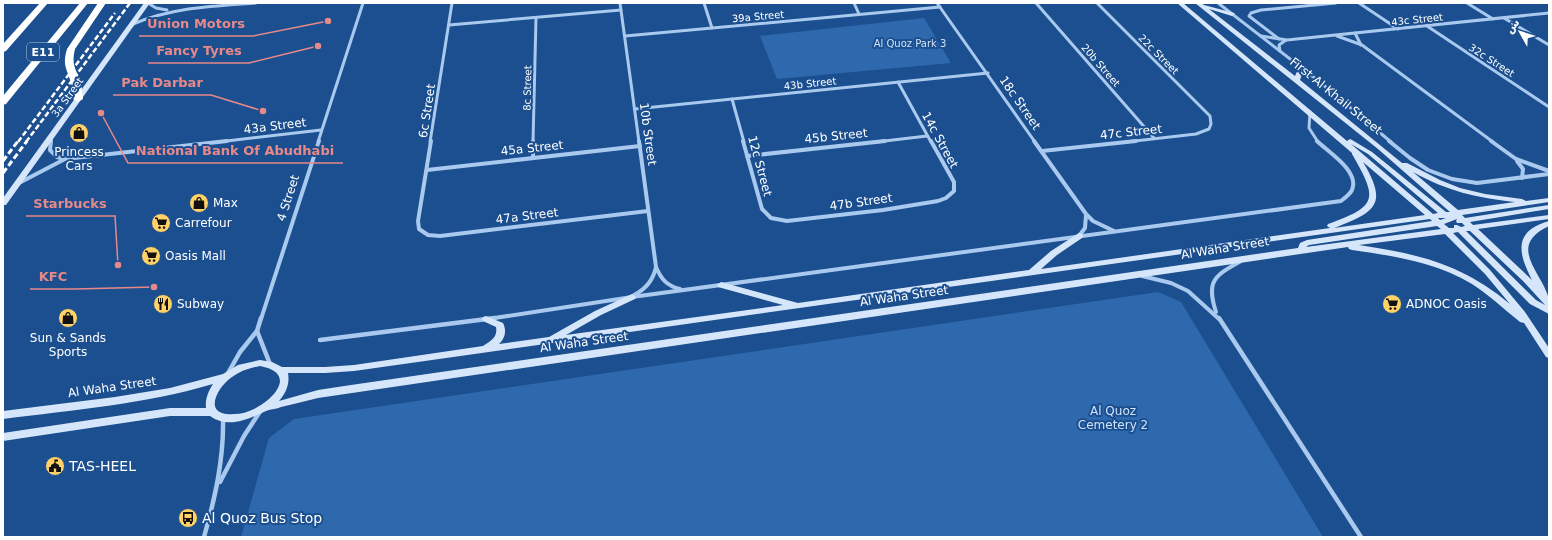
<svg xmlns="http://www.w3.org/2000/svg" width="1552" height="540" font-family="'DejaVu Sans',Vazirmatn,sans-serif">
	<rect width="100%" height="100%" fill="#1b4f8f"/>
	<g fill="#2e69ad">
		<polygon points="924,18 951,63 777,79 760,36"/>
		<polygon points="1158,292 1181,302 1323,537 241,537 269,438 294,419"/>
	</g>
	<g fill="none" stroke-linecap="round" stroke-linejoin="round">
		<g stroke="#a9c9ee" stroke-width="3">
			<polyline points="148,3 156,8 167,10"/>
			<polyline points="620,3 639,142"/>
			<polyline points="704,3 712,28"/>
			<polyline points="854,3 859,14"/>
			<polyline points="937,3 1035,142"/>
			<polyline points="1036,3 1154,138"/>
			<polyline points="1097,3 1210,116 1211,124 1209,129 1196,134 1126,142"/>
			<polyline points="1218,3 1321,83 1391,142"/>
			<polyline points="1359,3 1398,29"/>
			<polyline points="1467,3 1493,19"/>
			<polyline points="1504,18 1549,45"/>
			<path d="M133 24C173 7 214 6 256 3"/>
			<polyline points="449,25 621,10"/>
			<polyline points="1427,26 1549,107"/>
			<polyline points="1355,33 1361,45"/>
			<polyline points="625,36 940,7"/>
			<polyline points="1261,36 1287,40 1549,13"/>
			<polyline points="1337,36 1362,45 1493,142"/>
			<polyline points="1279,39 1249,16 1251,13 1261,10 1336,3"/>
			<polyline points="1280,51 1279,45 1286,40"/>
			<polyline points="898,82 931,142"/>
			<polyline points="732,99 744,142"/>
			<polyline points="635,109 988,73"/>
			<polyline points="1310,112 1309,128 1318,142"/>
			<polyline points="51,142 51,139"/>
			<polyline points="218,142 321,130"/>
			<polyline points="318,142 363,3"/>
			<polyline points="430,142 452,3"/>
			<polyline points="533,142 536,18"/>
			<polyline points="876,142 927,136"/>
		</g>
		<g stroke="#a9c9ee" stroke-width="4">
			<polyline points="51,141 50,150 57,157 64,159"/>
			<polyline points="431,141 418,221 419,229 428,235 440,236 648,211"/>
			<path d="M639 141 656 267C661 279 667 286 680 289"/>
			<polyline points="743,141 762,209 771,218 787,221 883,210 938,201 946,198 954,191 954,182 931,141"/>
			<polyline points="1034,141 1086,214 1093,221 1114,231"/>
			<polyline points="1389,141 1410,158 1428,170 1452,179 1477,183 1549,174"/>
			<polyline points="1491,141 1516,159 1549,171"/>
			<polyline points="1042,151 1136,141"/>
			<polyline points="747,156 885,141"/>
			<polyline points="533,158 533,141"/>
			<polyline points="1517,161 1523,169 1522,178"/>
			<polyline points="427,170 640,146"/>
			<polyline points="19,183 65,159 227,141"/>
			<polyline points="1079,236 1085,228 1086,215"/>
			<polyline points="1142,276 1171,283 1188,291 1219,319"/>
			<path d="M634 295C646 289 653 281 656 267"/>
			<path d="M1216 312C1206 281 1214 276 1241 261"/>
			<polyline points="261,319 319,141"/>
			<path d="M488 319 632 297 1341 201C1345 198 1350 194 1352 190 1360 171 1328 152 1317 141"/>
		</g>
		<g stroke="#a9c9ee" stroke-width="4.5">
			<polyline points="1219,318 1361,537"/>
			<polyline points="257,331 270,364"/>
			<polyline points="320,340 495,318"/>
			<polyline points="227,375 240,352 257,331 261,318"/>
			<polyline points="220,482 244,436 261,410"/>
			<path d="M204 537C215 498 224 459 223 418"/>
		</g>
		<g fill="#d6e6fa" fill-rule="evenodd">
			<polygon points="144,3 150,3 6,205 3,205 3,198"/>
			<path d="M1177 3H1183L1347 141 1350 139 1352 140 1372 152 1446 212H1450L1378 149 1195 3H1201L1204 5 1234 13 1235 14 1232 16 1209 9 1295 76 1299 67H1303L1304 68 1300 80 1402 163H1407L1440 180 1460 188 1485 194 1522 199 1526 201 1549 198V202L1462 215 1465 218 1549 205V209L1470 222 1473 225 1549 215V219L1478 229 1532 280C1518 253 1513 231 1549 221V226C1506 246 1542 272 1549 299 1550 305 1549 308 1549 314L1530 304 1458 232 1453 233 1490 270 1525 312 1549 348V358L1546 357 1524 323 1520 322C1504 309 1489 295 1472 284 1436 262 1393 256 1352 250L1349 249 1348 247 318 398C306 401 294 404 281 407 277 409 271 409 266 411 248 419 228 429 210 416H170L3 441V433L170 408H206C205 399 208 392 213 384 145 404 73 410 3 419V411L115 397 170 388 223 374 238 365 260 360 272 362 282 367H325L354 365 483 346C491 341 498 337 496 327L483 321 482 319 483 317 486 316 503 323C507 331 505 338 499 344L549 337 595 311 632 294 636 297 635 299 601 315 566 335 783 305 718 287 717 285 721 282 798 303 1029 270 1051 251 1079 233 1082 234 1083 236 1082 238 1057 255 1041 269 1330 228 1327 226 1328 224C1378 206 1378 199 1352 154V153ZM1351 144 1368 154 1438 213 1433 214ZM1363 162 1425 215 1334 228C1375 212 1389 205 1363 162ZM1413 172C1447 191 1477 198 1515 202L1458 210ZM1438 218H1446L1440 220ZM1430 219 1432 221 1307 240 1300 243 1298 248 351 385 318 390 279 401C286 393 290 384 288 373H325L354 371ZM1457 219 1456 221 1457 223H1462L1465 226 1461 227 1457 225H1454V228H1449L1444 224ZM1437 226 1441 229 1306 247 1309 245ZM1466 231H1470L1523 281 1545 305 1536 300ZM1445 234 1485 274 1510 304C1462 264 1419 254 1359 245ZM260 366C297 373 275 399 254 409 248 412 241 414 234 414 202 417 216 388 232 377 240 371 250 368 260 366Z"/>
		</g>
		<g fill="#fff" fill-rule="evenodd">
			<polygon points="40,3 48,3 6,51 3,52 3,44"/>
			<polygon points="80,3 88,3 6,104 3,105 3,96"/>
			<path d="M98 3H106L75 49C71 66 76 68 81 83 82 88 82 94 83 99L78 102 73 99C72 94 73 88 71 83 67 68 62 66 67 49Z"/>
		</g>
		<g stroke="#fff" stroke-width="2.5" stroke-dasharray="5.5 2.5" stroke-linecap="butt">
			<polyline points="18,142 115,13"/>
			<polyline points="26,142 130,3"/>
		</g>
		<g stroke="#fff" stroke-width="3" stroke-dasharray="6 3" stroke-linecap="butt">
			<polyline points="3,161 18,141"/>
			<polyline points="3,173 27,141"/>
		</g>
	</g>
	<defs>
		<g id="shop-disc" transform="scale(1)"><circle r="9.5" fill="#ffd166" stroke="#1b4f8f"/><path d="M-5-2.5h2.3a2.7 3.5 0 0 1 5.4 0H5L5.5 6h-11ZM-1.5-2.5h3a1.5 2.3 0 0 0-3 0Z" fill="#111"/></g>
		<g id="supermarket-disc" transform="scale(1)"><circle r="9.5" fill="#ffd166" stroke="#1b4f8f"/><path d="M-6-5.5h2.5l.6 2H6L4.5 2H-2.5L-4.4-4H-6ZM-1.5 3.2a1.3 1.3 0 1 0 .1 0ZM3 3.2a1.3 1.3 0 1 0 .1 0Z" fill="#111"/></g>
		<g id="restaurant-disc" transform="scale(1)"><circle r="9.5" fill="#ffd166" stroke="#1b4f8f"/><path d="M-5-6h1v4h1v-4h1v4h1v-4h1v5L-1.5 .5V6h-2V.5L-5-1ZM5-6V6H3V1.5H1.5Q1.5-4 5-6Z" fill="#111"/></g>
		<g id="civic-disc" transform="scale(1)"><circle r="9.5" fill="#ffd166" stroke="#1b4f8f"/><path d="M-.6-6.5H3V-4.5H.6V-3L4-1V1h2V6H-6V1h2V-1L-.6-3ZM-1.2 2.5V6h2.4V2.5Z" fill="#111"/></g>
		<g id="bus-disc" transform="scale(1)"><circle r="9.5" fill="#ffd166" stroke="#1b4f8f"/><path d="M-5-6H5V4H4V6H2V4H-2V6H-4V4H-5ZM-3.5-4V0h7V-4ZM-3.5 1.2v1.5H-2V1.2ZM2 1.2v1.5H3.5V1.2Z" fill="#111"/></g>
	</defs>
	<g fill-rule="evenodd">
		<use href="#shop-disc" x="79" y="133"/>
		<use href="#shop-disc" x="199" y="203"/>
		<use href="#supermarket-disc" x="161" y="223"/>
		<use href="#supermarket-disc" x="151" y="256"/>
		<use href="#restaurant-disc" x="163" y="304"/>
		<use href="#supermarket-disc" x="1392" y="304"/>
		<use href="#shop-disc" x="68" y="318"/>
		<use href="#civic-disc" x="55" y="466"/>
		<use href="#bus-disc" x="188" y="518"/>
	</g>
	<g text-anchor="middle" stroke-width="4" stroke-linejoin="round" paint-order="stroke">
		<g font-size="10" fill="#fff" stroke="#1b4f8f">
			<text transform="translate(758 16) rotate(-5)" y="4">39a Street</text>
			<text transform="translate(1417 19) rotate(-6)" y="4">43c Street</text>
			<text transform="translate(1159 54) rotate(45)" y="4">22c Street</text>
			<text transform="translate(1492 60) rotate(33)" y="4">32c Street</text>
			<text transform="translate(1101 65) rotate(49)" y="4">20b Street</text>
			<text transform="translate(810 83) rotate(-6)" y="4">43b Street</text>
			<text transform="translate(527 88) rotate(-89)" y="4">8c Street</text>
			<text transform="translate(67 97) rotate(-54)" y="4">3a Street</text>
		</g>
		<g font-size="10" fill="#cfe3fa" stroke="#1b4f8f">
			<text x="910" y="47">Al Quoz Park 3</text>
		</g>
		<rect fill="#1b4f8f" stroke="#bbcadd" stroke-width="1" x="27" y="43" width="32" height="18" rx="3"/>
		<g font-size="11" font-weight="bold" fill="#fff">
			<text x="43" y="56">E11</text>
		</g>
		<g font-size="12" fill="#fff" stroke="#1b4f8f">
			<text transform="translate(1336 96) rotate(39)" y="4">First Al Khail Street</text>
			<text transform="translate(1020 103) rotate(55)" y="4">18c Street</text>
			<text transform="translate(427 111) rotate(-81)" y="4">6c Street</text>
			<text transform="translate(275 126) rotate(-7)" y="4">43a Street</text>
			<text transform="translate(1131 132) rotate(-6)" y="4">47c Street</text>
			<text transform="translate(648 134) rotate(82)" y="4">10b Street</text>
			<text transform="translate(836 136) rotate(-6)" y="4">45b Street</text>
			<text transform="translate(940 140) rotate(61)" y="4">14c Street</text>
			<text transform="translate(532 148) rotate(-6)" y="4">45a Street</text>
			<text transform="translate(760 166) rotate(75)" y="4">12c Street</text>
			<text transform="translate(288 198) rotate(-72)" y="4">4 Street</text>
			<text transform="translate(861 202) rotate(-8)" y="4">47b Street</text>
			<text transform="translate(527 216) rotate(-7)" y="4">47a Street</text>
			<text transform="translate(1225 248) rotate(-9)" y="4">Al Waha Street</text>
			<text transform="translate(904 296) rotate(-8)" y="4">Al Waha Street</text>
			<text transform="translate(584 342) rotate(-8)" y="4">Al Waha Street</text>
			<text transform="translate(112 387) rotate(-8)" y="4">Al Waha Street</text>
		</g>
		<g font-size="12" fill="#fff" stroke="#1b4f8f" text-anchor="start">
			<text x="79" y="156" text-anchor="middle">Princess<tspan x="79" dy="14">Cars</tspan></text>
			<text x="213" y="207">Max</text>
			<text x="175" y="227">Carrefour</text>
			<text x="165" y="260">Oasis Mall</text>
			<text x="177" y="308">Subway</text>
			<text x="1406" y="308">ADNOC Oasis</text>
			<text x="68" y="342" text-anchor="middle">Sun &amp; Sands<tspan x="68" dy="14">Sports</tspan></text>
		</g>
		<g font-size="12" fill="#cfe3fa" stroke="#1b4f8f">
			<text x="1113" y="415">Al Quoz<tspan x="1113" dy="14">Cemetery 2</tspan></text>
		</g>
		<g font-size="14" fill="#fff" stroke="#1b4f8f" text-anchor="start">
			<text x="69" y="471">TAS-HEEL</text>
			<text x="202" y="523">Al Quoz Bus Stop</text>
		</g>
	</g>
	<path fill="none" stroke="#e88989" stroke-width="1.5" d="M328 21L253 36H139M318 46L249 63H148M263 111L211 95H113M101 113L128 163H343M118 265L115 216H26M154 287L75 289H30"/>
	<g fill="#e88989" stroke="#1b4f8f" stroke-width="1.5">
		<circle cx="328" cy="21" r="4"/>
		<circle cx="318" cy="46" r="4"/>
		<circle cx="263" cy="111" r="4"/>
		<circle cx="101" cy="113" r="4"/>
		<circle cx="118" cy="265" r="4"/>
		<circle cx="154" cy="287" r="4"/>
	</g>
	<g font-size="13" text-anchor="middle" font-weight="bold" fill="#e88989" stroke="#1b4f8f" stroke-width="4" stroke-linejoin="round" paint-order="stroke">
		<text x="196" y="28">Union Motors</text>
		<text x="199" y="55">Fancy Tyres</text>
		<text x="162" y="87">Pak Darbar</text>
		<text x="235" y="155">National Bank Of Abudhabi</text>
		<text x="70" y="208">Starbucks</text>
		<text x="53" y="281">KFC</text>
	</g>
	<rect width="1552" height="540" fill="none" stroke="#ffffff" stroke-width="8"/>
	<g transform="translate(1520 32) rotate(309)" stroke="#1b4f8f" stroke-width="3" paint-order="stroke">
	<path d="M0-3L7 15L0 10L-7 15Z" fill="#ffffff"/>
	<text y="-6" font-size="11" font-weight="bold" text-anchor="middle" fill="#ffffff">ش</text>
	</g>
</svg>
